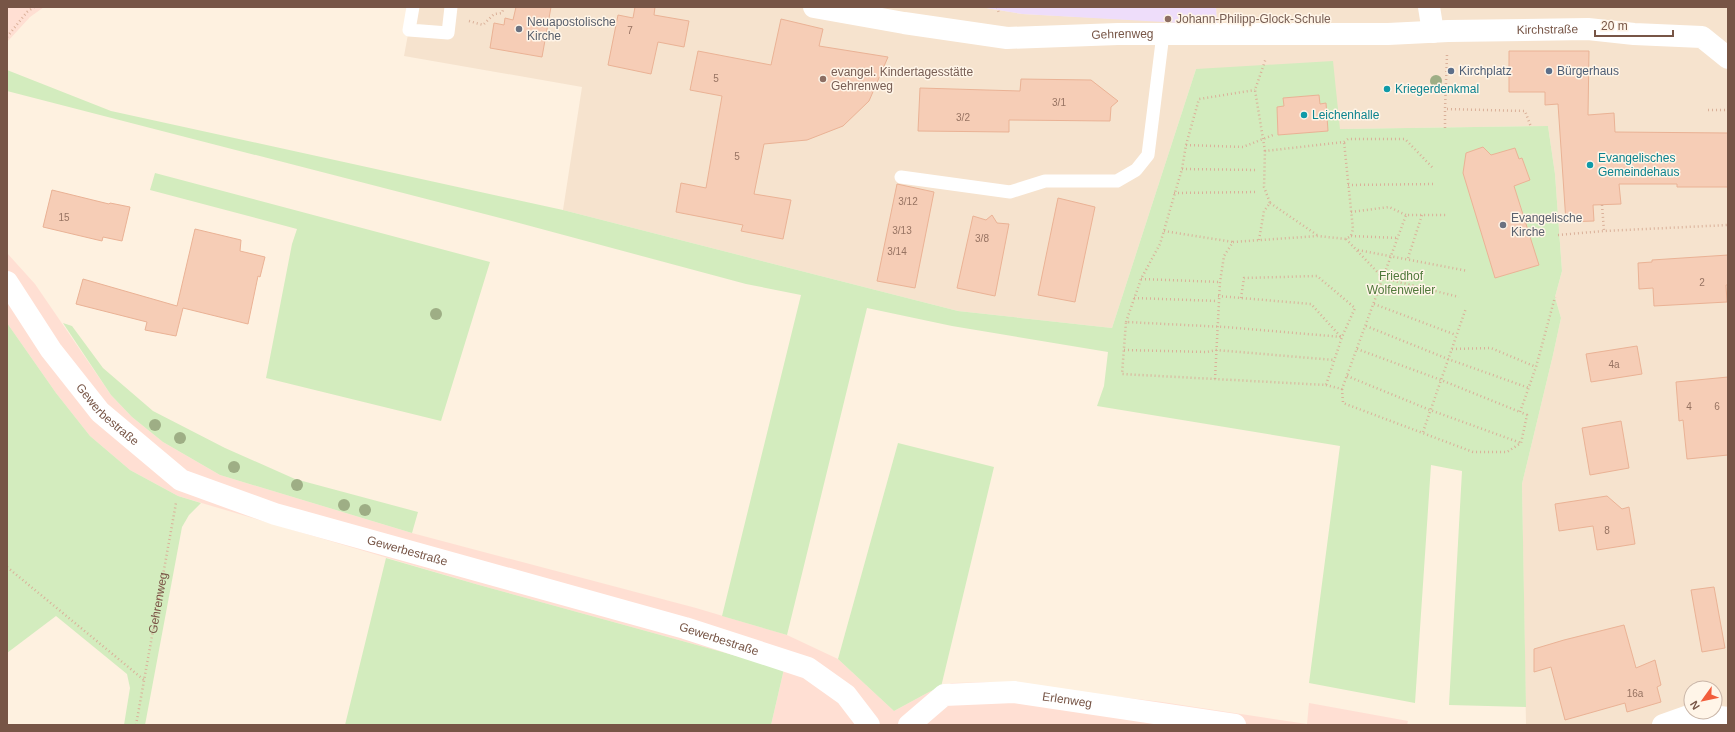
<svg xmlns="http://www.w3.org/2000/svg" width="1735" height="732" font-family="Arial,sans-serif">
	<rect width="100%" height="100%" fill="#fef1e0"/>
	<path fill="#f6e3ce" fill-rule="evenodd" d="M413 7H980L1022 14 1217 24 1216 7H1728V725H1526L1522 484 1553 355 1561 318 1555 297 1562 271 1555 174 1548 126 1340 129 1196 69 1112 328 958 311 563 210 582 87 404 56ZM1691 688H1715V712H1691Z"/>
	<g fill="#ffdfd3">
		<polygon points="7,7 44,7 30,17 7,42"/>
		<polygon points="7,253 35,284 111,395 132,417 163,442 220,475 412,533 696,608 787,635 838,659 894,711 929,692 952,683 995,682 1162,702 1307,724 1309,703 1408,721 1407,725 771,725 784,669 479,585 178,496 130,470 90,436 56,393 7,323"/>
	</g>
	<polygon fill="#eeddfa" points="980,7 1216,7 1217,25 1022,14"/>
	<g fill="#d3ecbe">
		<polygon points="1333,61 1340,129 1548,126 1555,174 1562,271 1555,297 1561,318 1553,355 1522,484 1526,707 1449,705 1462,471 1431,465 1415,703 1309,683 1340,446 1097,406 1104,386 1108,352 952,326 867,308 787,635 722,616 801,295 746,284 504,219 7,91 7,70 111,111 563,210 958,311 1112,328 1196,69"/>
		<polygon points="155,173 490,262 441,421 266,378 292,244 297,229 150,190"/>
		<polygon points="7,323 56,393 90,436 130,470 178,496 201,503 189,515 182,527 145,725 124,725 130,688 127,674 56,616 7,653"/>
		<polygon points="63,323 72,326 103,368 153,411 225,448 295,479 418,512 412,533 220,475 163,442 132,417 111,395"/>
		<polygon points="898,443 994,467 941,687 929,692 894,711 838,659"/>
		<polygon points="386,558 479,585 784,669 771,725 345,725"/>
	</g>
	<g fill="#f6cdb6" stroke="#eab295">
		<polygon points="516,7 551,7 542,57 490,48 494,23 504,25 505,18 513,20"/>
		<polygon points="635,7 655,7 654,15 689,21 684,47 658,42 651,74 608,65 618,15 633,18"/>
		<polygon points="781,19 823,29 819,46 888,57 869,101 843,126 807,140 764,144 754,194 791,200 783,239 741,231 743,225 676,212 681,183 706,188 722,96 690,90 698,51 771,65"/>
		<polygon points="1509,51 1589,51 1588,115 1614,113 1615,132 1728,133 1728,187 1677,187 1677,184 1619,184 1621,204 1593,205 1594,221 1566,222 1558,104 1545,105 1545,92 1509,92"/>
		<polygon points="1021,79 1091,80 1118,101 1111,107 1110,121 1009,120 1009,132 918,131 920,88 1020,91"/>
		<polygon points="1319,95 1320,104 1326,103 1328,131 1278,135 1277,107 1284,106 1283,98"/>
		<polygon points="1483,147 1491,155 1515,148 1519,159 1522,158 1530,180 1514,186 1539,265 1495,278 1463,173 1466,153"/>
		<polygon points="897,184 934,192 915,288 877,281"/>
		<polygon points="52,190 109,204 110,203 130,207 122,241 103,237 102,241 43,227"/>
		<polygon points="1058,198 1095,207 1075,302 1038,295"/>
		<polygon points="992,215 997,223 1009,224 995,296 957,288 973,216 986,220"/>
		<polygon points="195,229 241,240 240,251 265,257 260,277 258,276 248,324 183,308 176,336 145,330 147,322 76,304 83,279 177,306"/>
		<polygon points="1728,255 1728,285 1726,285 1727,302 1654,306 1653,288 1639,289 1638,263 1652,262 1652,260"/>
		<polygon points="1637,346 1642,374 1591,382 1586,354"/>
		<polygon points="1728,377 1728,455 1687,459 1683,420 1679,421 1676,382"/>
		<polygon points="1621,421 1629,468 1590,475 1582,428"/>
		<polygon points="1607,496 1622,509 1629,507 1635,544 1597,550 1593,526 1559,531 1555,504"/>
		<polygon points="1714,587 1725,648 1702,652 1691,590"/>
		<polygon points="1624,625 1636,668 1655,660 1661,685 1657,687 1661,702 1627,712 1625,703 1565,720 1551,667 1534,672 1534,649 1564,640"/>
	</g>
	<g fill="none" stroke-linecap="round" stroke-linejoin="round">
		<g stroke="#dab099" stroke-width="2.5" stroke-dasharray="1 3" stroke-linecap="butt">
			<polyline points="997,7 999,13"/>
			<polyline points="469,21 483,25 494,14 502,13 504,7"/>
			<polyline points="7,37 27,12 34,7"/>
			<polyline points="1447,55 1445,109 1525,111 1531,127"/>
			<polyline points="1708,110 1728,110"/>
			<polyline points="1445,128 1445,109"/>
			<polyline points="1186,145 1243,147 1273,135"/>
			<polyline points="1265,151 1255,90 1266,58"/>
			<polyline points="1182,169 1258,170"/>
			<polyline points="1348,185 1436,184"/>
			<polyline points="1174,193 1258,192"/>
			<polyline points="1270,203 1317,235"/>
			<polyline points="1602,205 1604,231"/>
			<polyline points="1351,212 1389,207 1406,215"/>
			<polyline points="1164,231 1233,242"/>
			<polyline points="1558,235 1604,231 1728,225"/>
			<polyline points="1351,236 1398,238"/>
			<polyline points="1346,239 1383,278 1459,297"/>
			<polyline points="1259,240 1264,211 1270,203 1264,187 1265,151 1344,142 1348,139 1405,139 1434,169"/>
			<polyline points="1358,250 1468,271"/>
			<polyline points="1408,258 1422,215"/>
			<polyline points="1141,279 1220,282"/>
			<polyline points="1218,296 1311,304 1341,337"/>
			<polyline points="1134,298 1218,301"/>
			<polyline points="1241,298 1244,278 1317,276 1355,308 1342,337 1326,385 1122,374 1126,322 1225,327 1342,337"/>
			<polyline points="1374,304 1456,335"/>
			<polyline points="1126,322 1141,279 1160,244 1182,169 1186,145 1199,99 1255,90"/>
			<polyline points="1366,326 1448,359 1529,388"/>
			<polyline points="1357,349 1441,380 1520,412"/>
			<polyline points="1452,349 1491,348 1536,367"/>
			<polyline points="1124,350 1207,352 1216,350 1334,360"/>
			<polyline points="1347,376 1430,410 1521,443"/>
			<polyline points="1215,379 1220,282 1224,256 1233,242 1318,236 1346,239 1351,236 1353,229 1344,142"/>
			<polyline points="1326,385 1342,389 1406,215 1448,215"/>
			<polyline points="1342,389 1343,403 1473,452 1507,452 1521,443 1527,415 1520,412 1536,367 1555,297"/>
			<polyline points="1423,432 1466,308"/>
			<polyline points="7,567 144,680"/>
			<path id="s1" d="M136 725 176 503"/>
		</g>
		<g stroke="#fff" stroke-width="13">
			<polyline points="413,7 409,30 448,33 451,7"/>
			<polyline points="901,177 1010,192 1045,181 1117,181 1136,170 1148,155 1163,34"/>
		</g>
		<g stroke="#fff" stroke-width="22">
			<path id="s2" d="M814 7 904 23 1007 38 1118 34H1388L1448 31 1588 29 1634 34 1702 37 1728 58"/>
			<polyline points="1429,7 1433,32"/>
			<path id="s3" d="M7 282 51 350 100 412 181 480 275 514 685 628 808 668 846 695 869 725"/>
			<path id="s4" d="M909 725 944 695 1014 692 1235 725"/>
			<polyline points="1663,725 1694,714 1728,718"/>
		</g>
	</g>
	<g fill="#9eae85">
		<circle cx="1436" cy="81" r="6"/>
		<circle cx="436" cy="314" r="6"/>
		<circle cx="155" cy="425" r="6"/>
		<circle cx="180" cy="438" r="6"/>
		<circle cx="234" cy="467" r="6"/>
		<circle cx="297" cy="485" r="6"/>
		<circle cx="344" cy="505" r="6"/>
		<circle cx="365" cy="510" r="6"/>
	</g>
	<g fill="#8d6e63" stroke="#fff5e8" stroke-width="1.5">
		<circle cx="1168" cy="19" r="4"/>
		<circle cx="823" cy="79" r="4"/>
	</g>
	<g fill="#6b7280" stroke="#fff5e8" stroke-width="1.5">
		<circle cx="519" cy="29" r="4"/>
		<circle cx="1503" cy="225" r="4"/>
	</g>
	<g fill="#5c6f8a" stroke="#fff5e8" stroke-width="1.5">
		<circle cx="1451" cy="71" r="4"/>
		<circle cx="1549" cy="71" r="4"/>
	</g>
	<g fill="#0f9aa8" stroke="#fff5e8" stroke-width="1.5">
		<circle cx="1387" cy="89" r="4"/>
		<circle cx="1304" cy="115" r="4"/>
		<circle cx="1590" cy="165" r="4"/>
	</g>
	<g text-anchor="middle" stroke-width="3" stroke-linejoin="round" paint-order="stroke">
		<g font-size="10" fill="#977362">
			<text x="630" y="34">7</text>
			<text x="716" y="82">5</text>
			<text x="1059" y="106">3/1</text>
			<text x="963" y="121">3/2</text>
			<text x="737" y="160">5</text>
			<text x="908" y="205">3/12</text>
			<text x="64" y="221">15</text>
			<text x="902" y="234">3/13</text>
			<text x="982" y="242">3/8</text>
			<text x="897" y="255">3/14</text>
			<text x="1702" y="286">2</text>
			<text x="1614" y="368">4a</text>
			<text x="1689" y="410">4</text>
			<text x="1717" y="410">6</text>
			<text x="1607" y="534">8</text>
			<text x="1635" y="697">16a</text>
		</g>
		<g font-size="12" fill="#785e54" stroke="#fff5e8" text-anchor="start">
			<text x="1176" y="23">Johann-Philipp-Glock-Schule</text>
			<text x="831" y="76">evangel. Kindertagesstätte<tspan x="831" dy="14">Gehrenweg</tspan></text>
		</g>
		<g font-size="12" fill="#5b616d" stroke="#fff5e8" text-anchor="start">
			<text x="527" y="26">Neuapostolische<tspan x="527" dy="14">Kirche</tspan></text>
			<text x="1511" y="222">Evangelische<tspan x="1511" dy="14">Kirche</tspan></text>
		</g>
		<g font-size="12" fill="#775546" stroke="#fff5e8">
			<text dy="4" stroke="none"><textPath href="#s2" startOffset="736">Kirchstraße</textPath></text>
			<text dy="4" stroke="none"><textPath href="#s2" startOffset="311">Gehrenweg</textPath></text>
			<text dy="4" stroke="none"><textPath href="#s3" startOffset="167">Gewerbestraße</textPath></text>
			<text dy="4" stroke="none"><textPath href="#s3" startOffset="503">Gewerbestraße</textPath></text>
			<text dy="4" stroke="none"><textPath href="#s1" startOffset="124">Gehrenweg</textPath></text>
			<text dy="4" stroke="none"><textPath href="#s3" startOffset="827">Gewerbestraße</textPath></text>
			<text dy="4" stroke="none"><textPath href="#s4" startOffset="170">Erlenweg</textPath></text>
		</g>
		<g font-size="12" fill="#4e5e75" stroke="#fff5e8" text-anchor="start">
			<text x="1459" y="75">Kirchplatz</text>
			<text x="1557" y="75">Bürgerhaus</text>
		</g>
		<g font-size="12" fill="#0d838f" stroke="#fff5e8" text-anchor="start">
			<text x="1395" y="93">Kriegerdenkmal</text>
			<text x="1312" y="119">Leichenhalle</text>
			<text x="1598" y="162">Evangelisches<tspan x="1598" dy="14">Gemeindehaus</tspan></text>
		</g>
		<g font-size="12" fill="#4f783a" stroke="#fff5e8">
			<text x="1401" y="280">Friedhof<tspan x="1401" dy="14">Wolfenweiler</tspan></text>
		</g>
	</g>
	<rect width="1735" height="732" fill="none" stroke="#775546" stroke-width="16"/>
	<g transform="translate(1703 700) rotate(237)"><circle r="19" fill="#fff5e8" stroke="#c9b5a7"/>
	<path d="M0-3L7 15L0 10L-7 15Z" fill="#f25d3b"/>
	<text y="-6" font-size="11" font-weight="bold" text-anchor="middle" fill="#775546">N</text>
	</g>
	<path d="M1595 30v6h78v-6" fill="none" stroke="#775546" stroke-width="2"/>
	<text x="1601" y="30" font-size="12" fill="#775546" stroke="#fff5e8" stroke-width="3" paint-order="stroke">20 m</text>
</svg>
